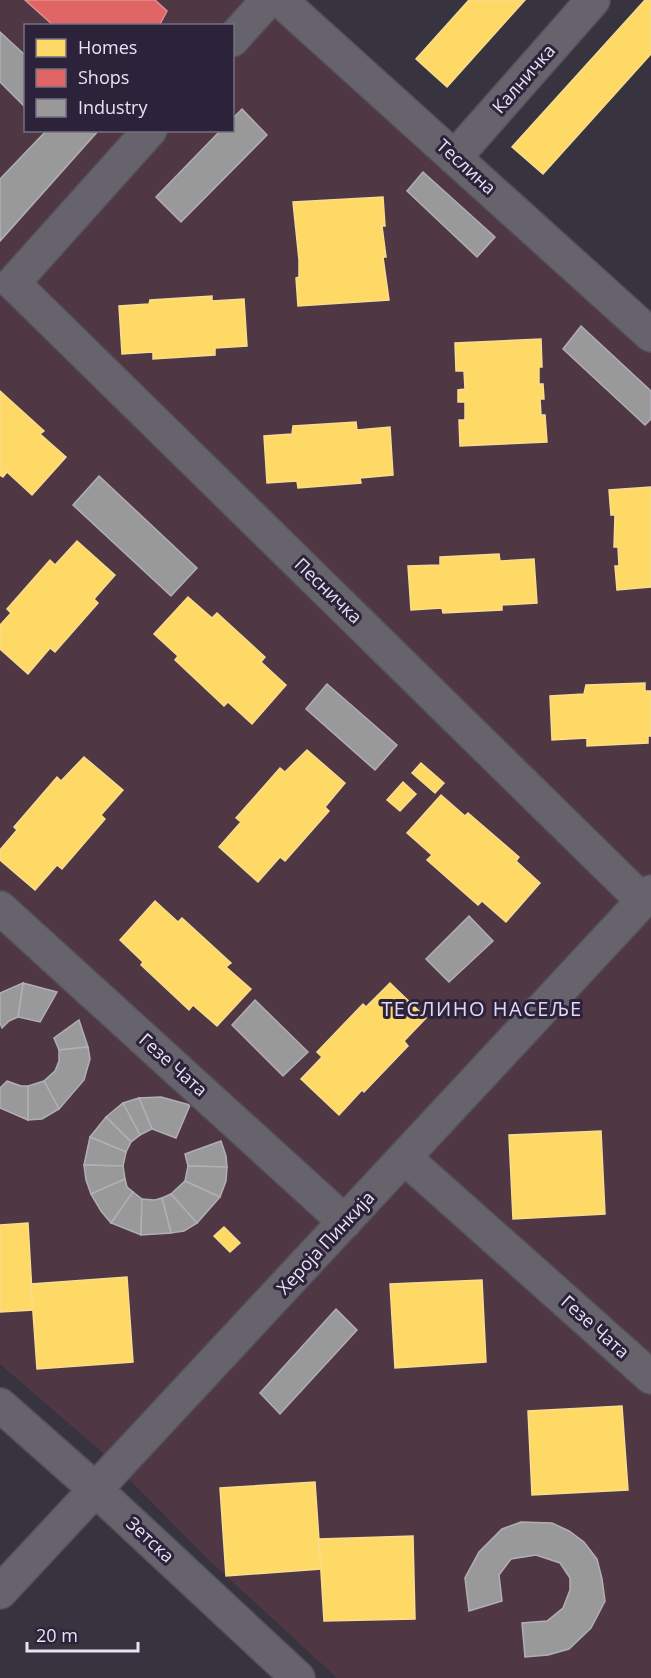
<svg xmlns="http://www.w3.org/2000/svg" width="651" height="1678" font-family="'Open Sans',sans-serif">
	<rect width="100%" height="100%" fill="#37333f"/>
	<path fill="#4f3743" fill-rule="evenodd" d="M0 0H269L651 344V1678H337L211 1562 104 1454 0 1364ZM26 26H232V130H26Z"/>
	<g fill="#ffd966" stroke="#f8dc90" stroke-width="1.5">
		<polygon points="469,0 525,0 447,87 416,59"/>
		<polygon points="645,0 651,0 651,54 543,174 512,147"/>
		<polygon points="383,197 385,226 382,226 386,257 383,257 389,300 298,306 296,278 299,277 299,260 293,202"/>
		<polygon points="212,296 212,301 244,299 247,346 215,348 215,355 153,359 153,352 122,354 119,306 149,304 150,300"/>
		<polygon points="541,339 542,367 539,367 539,384 543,384 544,399 540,399 541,415 545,415 547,442 460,446 459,420 465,420 465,402 458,402 458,390 465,389 464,371 456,371 455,343"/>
		<polygon points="0,391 44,431 40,434 66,457 32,495 7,472 3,477 0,475"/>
		<polygon points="356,422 357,430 390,427 393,475 360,478 361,483 298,488 297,481 267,483 264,436 292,434 293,426"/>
		<polygon points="651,487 651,587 617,590 615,566 619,566 618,547 614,547 615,515 611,515 609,490"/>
		<polygon points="77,541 115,575 94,599 98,603 55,652 50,648 28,674 0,649 0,625 11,613 7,609 50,560 55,565"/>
		<polygon points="499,554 500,561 534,559 537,603 502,605 502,610 443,613 442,608 411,610 408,566 440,565 440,557"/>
		<polygon points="188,597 212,618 217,613 265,657 261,662 286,685 252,724 228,702 224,706 175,660 178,656 154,634"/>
		<polygon points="645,683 645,691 651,691 651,736 648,736 648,743 587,746 587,738 552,740 550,696 584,694 586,685"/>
		<polygon points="307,750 345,783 325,807 329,811 285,861 280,857 258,882 219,847 241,822 236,818 280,768 285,772"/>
		<polygon points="84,757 123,790 101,815 105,819 62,869 57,865 35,890 0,860 0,850 17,830 14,827 57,777 61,781"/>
		<polygon points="421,763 444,783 435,793 412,773"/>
		<polygon points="403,782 416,794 400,811 387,800"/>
		<polygon points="441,795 465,816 468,813 519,857 516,861 540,883 506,922 482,901 478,905 427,860 432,855 407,833"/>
		<polygon points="155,901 178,922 182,918 231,963 226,967 251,989 217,1026 193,1005 189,1010 141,965 143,962 120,940"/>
		<polygon points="390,983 426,1018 404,1041 408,1046 364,1092 362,1090 339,1115 301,1079 322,1057 317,1052 363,1004 366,1007"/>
		<polygon points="601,1131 605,1214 513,1219 509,1135"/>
		<polygon points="28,1223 33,1310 0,1312 0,1225"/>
		<polygon points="224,1227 240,1243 230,1252 214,1236"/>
		<polygon points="127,1277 133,1362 37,1369 31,1284"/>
		<polygon points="482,1280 486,1362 395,1368 390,1284"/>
		<polygon points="622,1406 628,1490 532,1495 528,1411"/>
		<polygon points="315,1482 321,1569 226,1576 220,1488"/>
		<polygon points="413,1536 415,1619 324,1621 319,1539"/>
	</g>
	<polygon fill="#e06666" stroke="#e28c90" stroke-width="1.5" points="25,0 155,0 167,11 159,26 54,26"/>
	<g fill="#999" stroke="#b1afb4" stroke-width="1.5">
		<polygon points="0,32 26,56 26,108 0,82"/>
		<polygon points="242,109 267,135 181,222 156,197 221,130 232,130 232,119"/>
		<polygon points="47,130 99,130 0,241 0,179"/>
		<polygon points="423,172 495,237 477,257 407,191"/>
		<polygon points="581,326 651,391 651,419 645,425 563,349"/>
		<polygon points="99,476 197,568 171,596 73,505"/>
		<polygon points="327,684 397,745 375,770 306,709"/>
		<polygon points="469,916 493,941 449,982 426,959"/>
		<polygon points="23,983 57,992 40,1022 18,1017"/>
		<polygon points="23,983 18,1017 9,1021 2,1028 0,1023 0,993"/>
		<polygon points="255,1000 308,1052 283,1076 232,1025"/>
		<polygon points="79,1020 88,1047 59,1050 54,1038"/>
		<polygon points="88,1047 90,1059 84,1080 59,1109 44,1081 55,1071 59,1061 59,1050"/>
		<polygon points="7,1081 21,1086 28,1086 28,1120 0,1108 0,1088"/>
		<polygon points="44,1081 59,1109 42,1119 28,1120 28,1086"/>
		<polygon points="161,1097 190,1105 176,1138 152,1129 139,1098"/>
		<polygon points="139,1098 152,1129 140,1135 123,1103"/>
		<polygon points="123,1103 140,1135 131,1142 106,1117"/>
		<polygon points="106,1117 131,1142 126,1152 90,1137"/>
		<polygon points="90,1137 126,1152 123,1166 84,1165"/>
		<polygon points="221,1141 226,1156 227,1167 188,1166 185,1154"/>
		<polygon points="84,1165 123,1166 125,1179 91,1194 86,1180"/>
		<polygon points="188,1166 227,1167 226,1181 220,1197 185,1181"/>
		<polygon points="125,1179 127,1187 133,1192 111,1223 101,1211 91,1194"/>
		<polygon points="185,1181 220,1197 197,1223 171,1194"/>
		<polygon points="133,1192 142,1199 141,1235 111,1223"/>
		<polygon points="171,1194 197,1223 184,1231 171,1233 162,1198"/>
		<polygon points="162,1198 171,1233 141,1235 142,1199 155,1200"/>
		<polygon points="336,1309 357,1330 280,1414 260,1393"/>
		<polygon points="521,1522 552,1523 569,1531 584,1542 597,1559 602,1579 605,1601 591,1628 569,1649 548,1655 525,1657 522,1623 547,1621 563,1608 570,1590 570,1578 560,1563 536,1555 511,1559 499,1575 502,1601 469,1611 465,1578 479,1552 502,1529"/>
	</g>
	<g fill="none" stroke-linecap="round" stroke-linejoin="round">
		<g stroke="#54505b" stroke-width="36">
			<g id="minor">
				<polyline points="280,0 651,335"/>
				<polyline points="232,40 268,0"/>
				<polyline points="150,130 13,283 643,901"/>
				<polyline points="455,157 593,0"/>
				<polyline points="0,908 345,1222"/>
				<polyline points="405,1158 651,1377"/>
				<polyline points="0,1405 95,1489 298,1678"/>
				<polyline points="0,1592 651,892"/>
			</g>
		</g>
		<use href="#minor" stroke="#67636d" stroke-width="33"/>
	</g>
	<g text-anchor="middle" stroke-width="6" stroke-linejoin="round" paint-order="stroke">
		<g font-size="18" fill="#e8e3f3" stroke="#2c233b">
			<text transform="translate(524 79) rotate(-49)" y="6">Калничка</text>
			<text transform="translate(466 167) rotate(42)" y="6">Теслина</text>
			<text transform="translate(328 591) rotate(44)" y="6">Песничка</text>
			<text transform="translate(173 1065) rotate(42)" y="6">Гезе Чата</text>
			<text transform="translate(326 1243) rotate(-47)" y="6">Хероја Пинкија</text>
			<text transform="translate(595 1327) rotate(42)" y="6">Гезе Чата</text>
			<text transform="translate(150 1540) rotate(43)" y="6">Зетска</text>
		</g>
		<g font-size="20" letter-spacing="1.5" fill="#e2d7f6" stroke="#2c233b">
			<text x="482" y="1016">ТЕСЛИНО НАСЕЉЕ</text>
		</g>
	</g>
	<rect x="24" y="24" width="210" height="108" fill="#2c233b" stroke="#777085" stroke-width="1.5"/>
	<rect x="36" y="39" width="30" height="18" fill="#ffd966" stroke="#777085" stroke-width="1.5"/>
	<text x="78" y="54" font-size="18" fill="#e8e3f3">Homes</text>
	<rect x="36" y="69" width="30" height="18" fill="#e06666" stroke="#777085" stroke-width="1.5"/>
	<text x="78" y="84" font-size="18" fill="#e8e3f3">Shops</text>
	<rect x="36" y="99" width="30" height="18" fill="#999999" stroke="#777085" stroke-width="1.5"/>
	<text x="78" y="114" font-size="18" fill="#e8e3f3">Industry</text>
	<path d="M27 1642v9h111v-9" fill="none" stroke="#e8e3f3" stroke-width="3"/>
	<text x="36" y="1642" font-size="18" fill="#e8e3f3" stroke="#2c233b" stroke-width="4.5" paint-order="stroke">20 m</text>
</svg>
